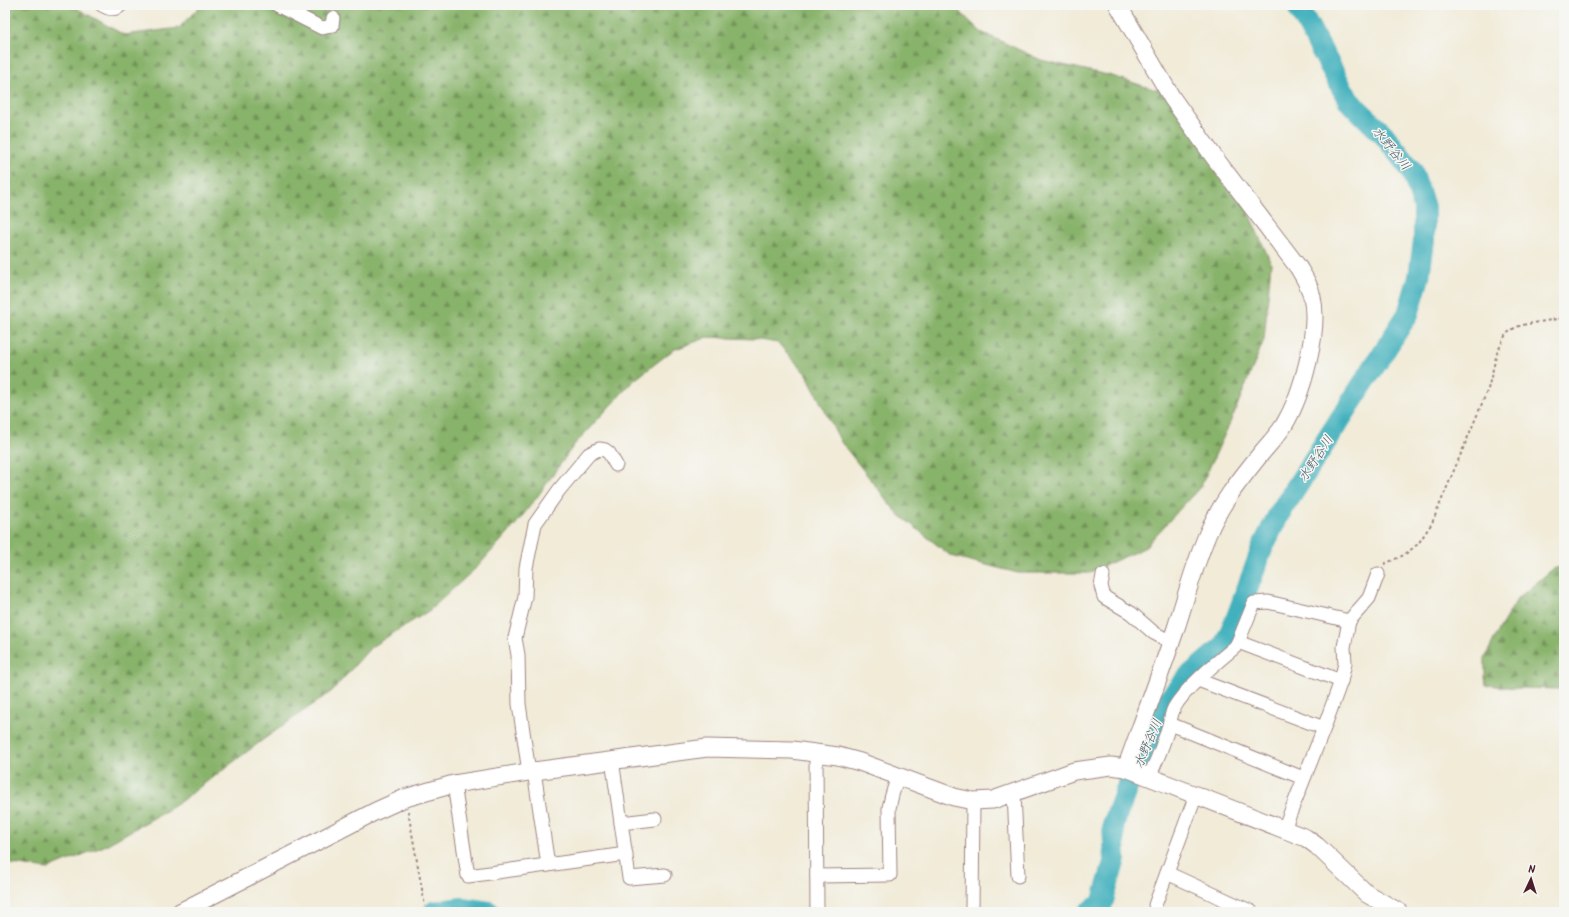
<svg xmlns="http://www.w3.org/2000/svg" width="1569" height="917" font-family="Kalam,'Klee One',sans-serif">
	<defs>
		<pattern id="forest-firs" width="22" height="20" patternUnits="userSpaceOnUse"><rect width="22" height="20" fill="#88b36b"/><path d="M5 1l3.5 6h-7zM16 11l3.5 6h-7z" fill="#719158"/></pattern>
	</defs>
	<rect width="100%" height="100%" fill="#f6f6f2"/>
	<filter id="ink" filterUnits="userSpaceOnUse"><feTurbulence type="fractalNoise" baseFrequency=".025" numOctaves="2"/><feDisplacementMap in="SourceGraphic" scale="8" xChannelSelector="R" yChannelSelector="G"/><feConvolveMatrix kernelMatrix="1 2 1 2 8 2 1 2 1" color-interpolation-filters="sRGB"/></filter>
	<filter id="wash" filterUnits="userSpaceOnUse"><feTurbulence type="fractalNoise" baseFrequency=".012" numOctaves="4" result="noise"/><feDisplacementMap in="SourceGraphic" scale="16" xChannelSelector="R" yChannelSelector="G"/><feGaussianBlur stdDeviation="0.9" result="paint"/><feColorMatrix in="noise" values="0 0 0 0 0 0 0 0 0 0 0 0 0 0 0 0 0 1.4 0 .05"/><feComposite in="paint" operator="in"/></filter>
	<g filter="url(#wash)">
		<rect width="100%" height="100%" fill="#f1ebd8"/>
		<g fill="url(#forest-firs)" stroke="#69694b">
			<polygon points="5,5 71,5 124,35 179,28 201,5 953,5 981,32 1041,60 1112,76 1166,93 1241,196 1271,263 1264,340 1233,416 1201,486 1144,548 1088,573 1018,573 951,556 897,513 841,442 806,374 778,343 754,339 708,337 673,350 633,381 574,445 537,497 516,524 478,566 430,610 371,647 332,691 264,739 173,807 104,846 48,869 5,863"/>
			<polygon points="1564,566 1564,689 1517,688 1486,685 1485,676 1485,658 1498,631 1518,598 1553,569"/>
		</g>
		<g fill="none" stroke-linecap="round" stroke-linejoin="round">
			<g stroke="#42b1bd" stroke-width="22">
				<polyline points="434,912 462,908 489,912"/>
				<polyline points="1089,912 1102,904 1115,859 1113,825 1128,785 1145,755 1163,706 1189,676 1224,646 1237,617 1263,546 1279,514 1408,314 1419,277 1424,240 1424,207 1412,171 1384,135 1349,101 1297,5"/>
			</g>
		</g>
	</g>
	<g filter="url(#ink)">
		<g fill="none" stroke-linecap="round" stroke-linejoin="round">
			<g stroke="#9e8582" stroke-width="15">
				<g id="minor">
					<path d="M102 5C109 9 115 11 121 5"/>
					<polyline points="277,5 322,28 332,26 333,18"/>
					<polyline points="1103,575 1101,586 1104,597 1131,613 1154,633 1171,642"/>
					<polyline points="1238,642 1341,681"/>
					<polyline points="1198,680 1324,728"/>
					<polyline points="1170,724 1303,778"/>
					<polyline points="816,753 817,912"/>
					<polyline points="612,760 629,878 665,875"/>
					<polyline points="534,771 548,865"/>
					<polyline points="529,772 519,704 518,655 515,638 525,597 526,568 535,524 559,490 589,454 599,449 605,450 609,453 616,465"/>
					<path d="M1149 777C1157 760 1164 743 1169 725 1171 720 1171 713 1174 708 1185 688 1217 662 1235 647L1238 642 1254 603 1268 602 1349 621"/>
					<polyline points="454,784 468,876 626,854"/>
					<polyline points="1014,794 1018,876"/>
					<polyline points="621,823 655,819"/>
					<polyline points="1284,829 1324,728 1341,681 1345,663 1344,647 1349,621 1369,598 1378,574"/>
					<polyline points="1167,873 1252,912"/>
					<polyline points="817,876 890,875 889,808 892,795 898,776"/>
					<polyline points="1155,905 1196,795"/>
					<polyline points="972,912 973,801"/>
				</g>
			</g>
			<g stroke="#9e8582" stroke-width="19">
				<g id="tertiary">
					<path d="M1118 5 1172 98 1214 157 1298 267C1304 277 1310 286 1312 297 1320 331 1302 395 1284 425 1277 436 1267 446 1259 456 1239 481 1221 503 1208 533 1195 563 1186 597 1176 628 1160 675 1143 721 1126 768"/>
					<polyline points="180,912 376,811 405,798 454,784 534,771 707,748 792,750 838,756 860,762 954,797 973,801 993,800 1074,771 1111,766 1126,768 1306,838 1317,846 1367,894 1399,912"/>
				</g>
			</g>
			<g stroke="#9e8582" stroke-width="2" stroke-dasharray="3 3" stroke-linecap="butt">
				<polyline points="1384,564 1404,555 1418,544 1432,523 1488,389 1497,353 1506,334 1516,327 1527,324 1564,318"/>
				<polyline points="408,811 425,906"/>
			</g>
			<use href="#minor" stroke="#fff" stroke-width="13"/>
			<use href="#tertiary" stroke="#fff" stroke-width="17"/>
		</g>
	</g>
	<g text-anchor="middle" stroke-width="3" stroke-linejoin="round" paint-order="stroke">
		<g font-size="13" font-style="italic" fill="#475965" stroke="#f6f6f2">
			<text transform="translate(1392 148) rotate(51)" y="5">水野谷川</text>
			<text transform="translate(1315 458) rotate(-57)" y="5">水野谷川</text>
			<text transform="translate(1147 743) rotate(-67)" y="5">水野谷川</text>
		</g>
	</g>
	<rect width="1569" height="917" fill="none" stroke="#f6f6f2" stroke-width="20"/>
	<g transform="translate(1531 879) rotate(4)" stroke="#f6f6f2" stroke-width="3" paint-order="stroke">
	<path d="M0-3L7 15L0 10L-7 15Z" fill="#4a1f2b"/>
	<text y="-6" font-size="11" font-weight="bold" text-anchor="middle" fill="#4a1f2b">N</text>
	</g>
</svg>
